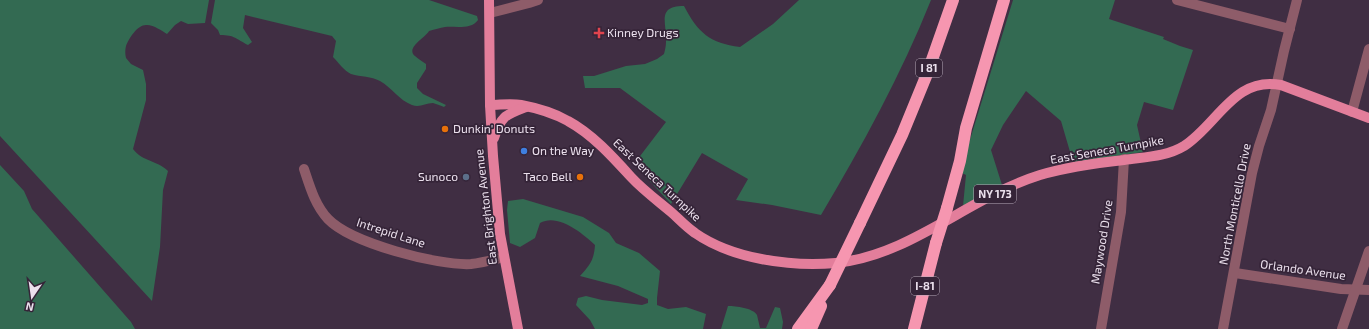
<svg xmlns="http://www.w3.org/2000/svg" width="1369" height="329" font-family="'Exo 2',sans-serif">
	<rect width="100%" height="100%" fill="#402e43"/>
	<g fill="#336a52">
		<path d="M0 0H209L205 23 188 24 181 21 175 25 167 34C162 31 154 25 147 25 138 24 129 38 126 46 125 50 125 54 126 58L131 64 143 70 146 84V100L133 149C143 162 157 160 168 171L163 190 160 247 152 301 0 136Z"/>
		<path d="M215 0H429L477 16 478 20C471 30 455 26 445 27 440 28 435 29 429 31 426 37 405 48 415 56 418 59 422 61 426 64V69L417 83V88L423 94 446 105 444 107C441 106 437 104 433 103 425 103 420 108 412 105 399 100 392 88 380 81 371 76 361 77 351 74 344 71 338 62 333 57L336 41 332 36 245 15 243 28 252 42 248 45C236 39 235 35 220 35L218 30 211 23Z"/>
		<path d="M799 0H931C901 75 862 146 821 215L772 205 736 200 748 179 702 153 671 204 634 164 666 122 620 88H585L583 76H594L626 66 645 64 657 59 664 54C665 50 666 46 666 42 667 23 656 6 684 6 698 33 710 43 740 47L773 24Z"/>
		<polygon points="1013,0 1115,0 1109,19 1164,37 1163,39 1180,46 1193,50 1173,110 1144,102 1137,125 1143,152 1073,162 1061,121 1026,91 1003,125 991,150 1002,185 963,206 966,175 960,172"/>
		<polygon points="0,165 24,191 32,209 131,322 135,329 0,329"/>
		<path d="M523 199 583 217 609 233 616 243 639 253 660 271 657 298V305L668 309 686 307 706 314 703 329H595L590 320 576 305 578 298 586 296 602 300 642 305 648 303V299L618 286 580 276C590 265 594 260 595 245 582 233 558 213 540 223L535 238 520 247 510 243 507 210 508 201Z"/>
		<path d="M728 306C736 306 753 308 757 315 758 319 759 324 760 328H766L775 307 780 308 783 322 782 329H721Z"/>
	</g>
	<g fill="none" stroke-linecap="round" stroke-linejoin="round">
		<g stroke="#8e5c69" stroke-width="10">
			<polyline points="1177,0 1290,29"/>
			<polyline points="490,13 529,3 538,0"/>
			<polyline points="1352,112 1369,49"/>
			<path d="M304 169C310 187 315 205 328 219 351 243 438 266 471 264 482 263 493 260 504 257"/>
			<polyline points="1235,273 1341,289 1369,290"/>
			<polyline points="1101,329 1121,212 1124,159"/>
			<polyline points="1223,329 1252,173 1259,146 1271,110 1284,51 1297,0"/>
			<polyline points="1342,329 1369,251"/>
		</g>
		<g stroke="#e37e9b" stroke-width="10">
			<polyline points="489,0 490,105 493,156 500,234 518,329"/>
			<path d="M490 105C500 105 511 103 521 105 537 108 554 113 568 121 592 134 612 156 631 177 643 190 658 201 671 212 679 219 686 227 695 233 732 259 791 267 836 263 912 255 969 197 1040 175 1067 167 1096 163 1124 160 1144 157 1166 157 1184 146 1218 124 1234 76 1281 85L1369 118"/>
			<path d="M494 138C501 116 505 115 526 107"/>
		</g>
		<g stroke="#f696b0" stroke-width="12">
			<polyline points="947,208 960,161 966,128 1004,0"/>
			<polyline points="860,223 902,135 927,74 953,0"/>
			<polyline points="798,329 830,285"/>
			<polyline points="811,329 821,306"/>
			<polyline points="914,329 936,243"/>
		</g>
		<g stroke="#f696b0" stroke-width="12">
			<polyline points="936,243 947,208"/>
			<polyline points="830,285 860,223"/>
		</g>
	</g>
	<path fill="#e0444e" stroke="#352438" stroke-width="1.5" d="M597 27h4v4h4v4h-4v4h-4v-4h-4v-4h4z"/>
	<g fill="#e8710a" stroke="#352438" stroke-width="1.5">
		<circle cx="445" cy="129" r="4"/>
		<circle cx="580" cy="177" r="4"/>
	</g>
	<circle fill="#3f7fe0" stroke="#352438" stroke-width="1.5" cx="524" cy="151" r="4"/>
	<circle fill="#5c6f8a" stroke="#352438" stroke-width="1.5" cx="466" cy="177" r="4"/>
	<g text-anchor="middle" stroke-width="3.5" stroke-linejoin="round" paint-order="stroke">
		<g fill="#352438" stroke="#b4a8b7" stroke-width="1">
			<rect x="916" y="59" width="26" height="18" rx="3"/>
			<rect x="974" y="185" width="42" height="18" rx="3"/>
			<rect x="911" y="277" width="28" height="18" rx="3"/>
		</g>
		<g font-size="11" font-weight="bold" fill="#ebe0ed">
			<text x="929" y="72">I 81</text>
			<text x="995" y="198">NY 173</text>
			<text x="925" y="290">I-81</text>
		</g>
		<g font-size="12" fill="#ebe0ed" stroke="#352438" text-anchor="start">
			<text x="607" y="37">Kinney Drugs</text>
			<text x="453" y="133">Dunkin' Donuts</text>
			<text x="532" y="155">On the Way</text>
			<text x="458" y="181" text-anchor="end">Sunoco</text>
			<text x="572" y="181" text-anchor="end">Taco Bell</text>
		</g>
		<g font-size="12" fill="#ebe0ed" stroke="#352438">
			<text transform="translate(1107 150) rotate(-10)" y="4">East Seneca Turnpike</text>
			<text transform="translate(657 180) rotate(43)" y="4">East Seneca Turnpike</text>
			<text transform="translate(1235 204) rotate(-79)" y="4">North Monticello Drive</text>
			<text transform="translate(486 207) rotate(-97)" y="4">East Brighton Avenue</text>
			<text transform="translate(391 233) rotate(18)" y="4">Intrepid Lane</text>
			<text transform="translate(1102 242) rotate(-81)" y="4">Maywood Drive</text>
			<text transform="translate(1303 270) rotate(8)" y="4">Orlando Avenue</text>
		</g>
	</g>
	<g transform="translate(32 297) rotate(193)" stroke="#352438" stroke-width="3" paint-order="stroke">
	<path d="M0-3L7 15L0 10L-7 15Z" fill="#ebe0ed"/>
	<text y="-6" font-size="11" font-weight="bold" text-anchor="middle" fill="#ebe0ed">N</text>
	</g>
</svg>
